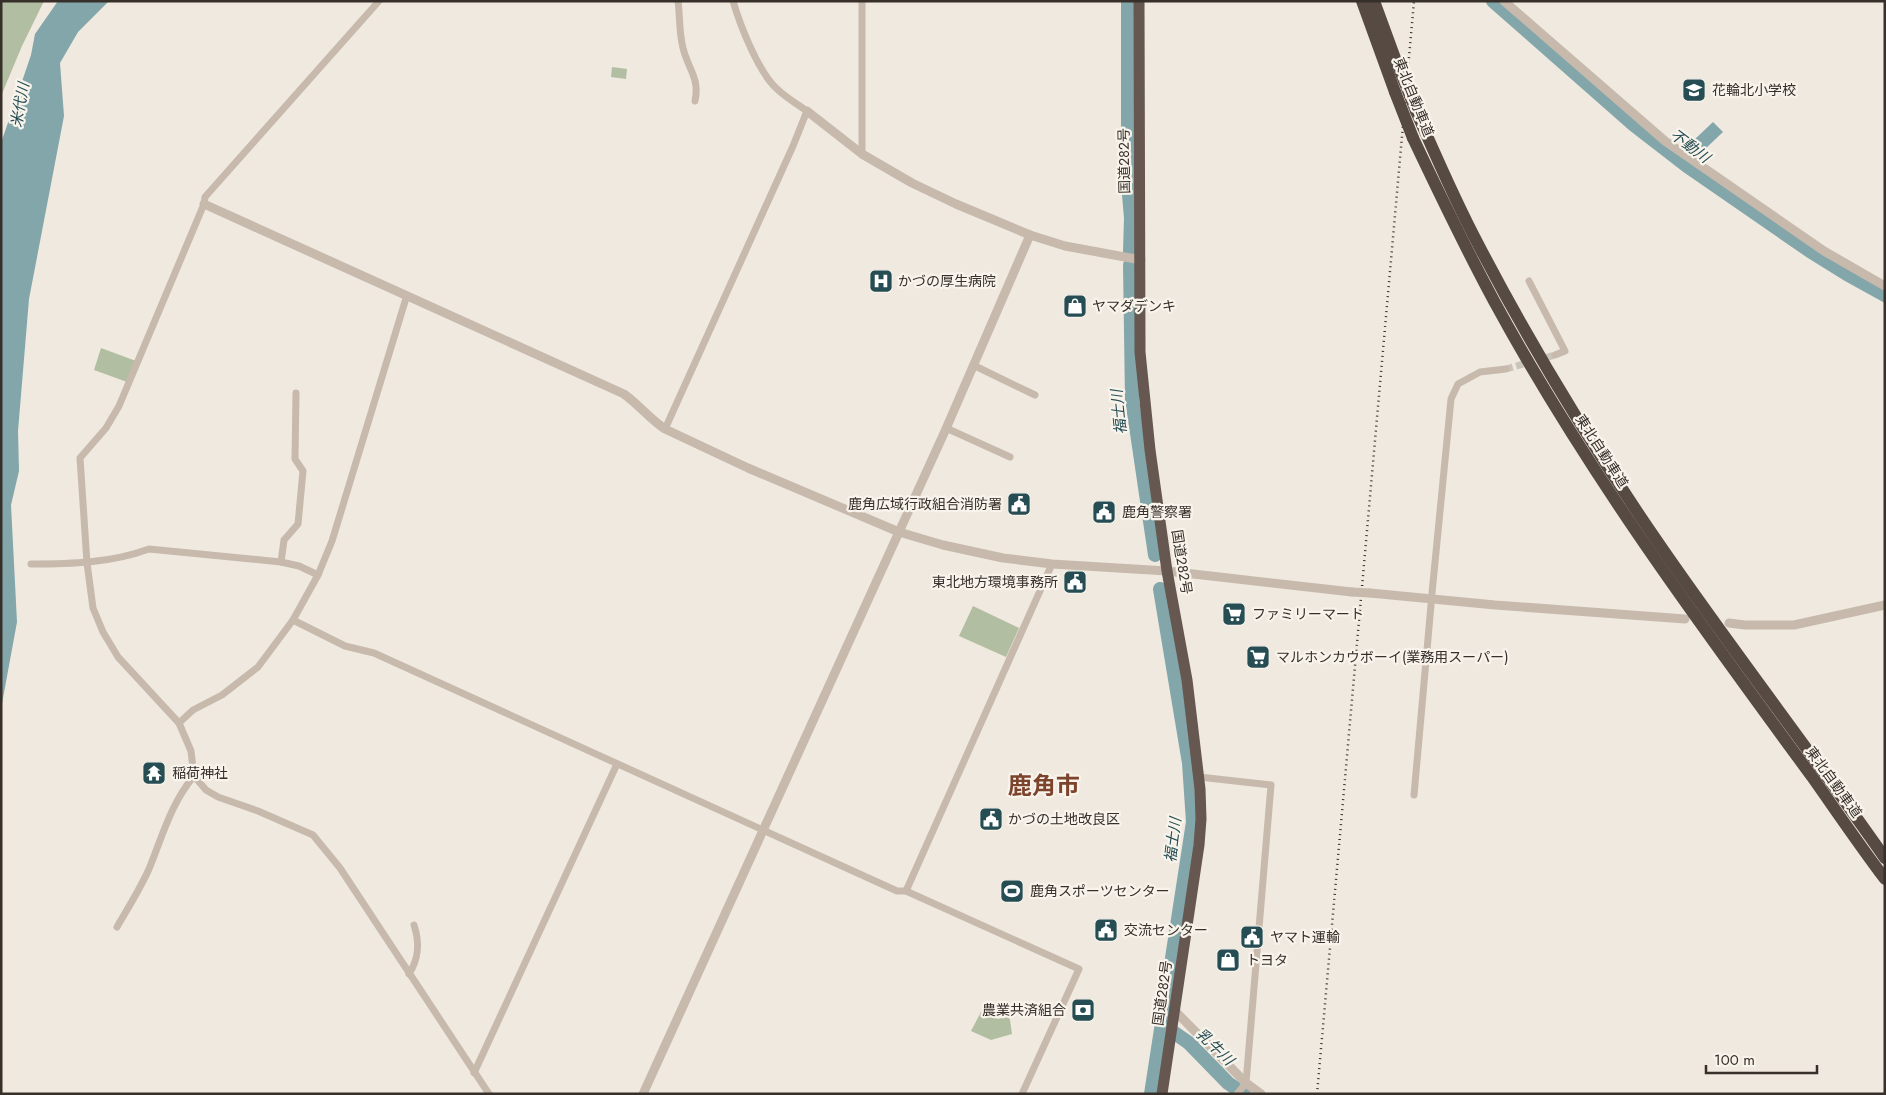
<svg xmlns="http://www.w3.org/2000/svg" width="1886" height="1095" font-family="Jost,'Noto Sans JP',sans-serif">
	<rect width="100%" height="100%" fill="#f0e9df"/>
	<g fill="#b2bea1">
		<polygon points="1,1 44,1 22,46 1,96"/>
		<polygon points="612,67 627,69 626,79 611,77"/>
		<polygon points="101,348 136,361 127,382 94,370"/>
		<polygon points="973,606 1019,628 1006,657 959,636"/>
		<polygon points="981,1012 998,1019 1008,1016 1010,1020 1012,1034 991,1040 971,1031"/>
	</g>
	<g fill="#82a6aa">
		<polygon points="58,1 109,1 78,32 60,63 64,116 29,299 18,431 19,471 11,505 17,622 1,709 1,143 31,55 35,34"/>
		<polygon points="1713,122 1723,132 1704,150 1694,140"/>
	</g>
	<g fill="none" stroke-linecap="round" stroke-linejoin="round">
		<g stroke="#82a6aa" stroke-width="14">
			<polyline points="1128,1 1128,183 1131,218 1130,252"/>
			<polyline points="1493,1 1634,125 1687,166 1810,251 1847,274 1885,295"/>
			<polyline points="1130,265 1132,399 1155,555"/>
			<polyline points="1163,1025 1189,1043 1228,1083 1244,1094"/>
			<polyline points="1151,1094 1193,822 1189,763 1160,589"/>
		</g>
		<polyline stroke="#cbc4bb" stroke-width="7" stroke-dasharray="7 3.5" stroke-linecap="butt" points="1506,369 1555,355"/>
		<g stroke="#c7baad" stroke-width="7">
			<polyline points="379,1 205,197 204,204 119,406 106,428 80,458 87,563 93,608 103,632 118,657 179,723 191,751 194,776 206,790 218,797 258,811 313,835 340,868 489,1094"/>
			<path d="M678 1C680 16 679 33 683 48 688 69 700 78 695 101"/>
			<polyline points="862,154 862,1"/>
			<polyline points="1529,281 1565,351 1555,355"/>
			<polyline points="973,365 1035,395"/>
			<polyline points="946,428 1010,457"/>
			<path d="M665 429 793 146 807 111C797 104 785 97 776 88 758 71 740 25 733 1"/>
			<polyline points="281,562 284,540 298,524 303,471 295,459 296,393"/>
			<path d="M31 564C71 564 111 563 149 549L281 562 299 566 318 575"/>
			<polyline points="1432,593 1451,399 1458,384 1480,372 1506,369"/>
			<polyline points="293,620 345,646 374,653 897,891 906,891 1079,969 1022,1094"/>
			<polyline points="179,723 193,710 222,695 258,667 293,620 318,575 332,541 407,295"/>
			<polyline points="1199,777 1271,785 1246,1083 1237,1094"/>
			<polyline points="1414,795 1431,605"/>
			<polyline points="906,891 1052,564"/>
			<path d="M117 927C128 908 140 889 149 869 162 837 171 803 194 776"/>
			<path d="M409 974C419 958 420 943 414 925"/>
			<polyline points="474,1073 617,764"/>
		</g>
		<g stroke="#c7baad" stroke-width="9">
			<polyline points="1504,1 1665,141 1824,251 1885,286"/>
			<polyline points="807,111 862,154 912,183 956,204 1030,235 1065,246 1141,260"/>
			<path d="M204 204 624 394C639 405 650 419 665 429L748 468 899 532 943 545 1003 558 1052 564 1167 571 1352 592"/>
			<polyline points="1370,593 1495,605 1685,619"/>
			<polyline points="1729,623 1745,625 1794,625 1885,605"/>
			<polyline points="1174,1010 1246,1083 1261,1094"/>
			<polyline points="643,1094 945,431 1030,235"/>
		</g>
		<polyline stroke="#665850" stroke-width="11" points="1139,1 1140,352 1150,450 1167,571 1187,680 1200,789 1201,819 1199,845 1162,1094"/>
		<g stroke="#564a43" stroke-width="12">
			<polyline points="1362,1 1395,92"/>
			<polyline points="1374,1 1396,61"/>
			<path d="M1416 111C1436 156 1455 201 1478 244 1532 348 1593 448 1659 544 1732 650 1811 752 1885 858"/>
			<path d="M1413 138C1439 193 1465 247 1494 301 1585 469 1700 624 1813 778 1837 812 1860 846 1885 879"/>
		</g>
		<polyline stroke="#362f2a" stroke-width="2.5" stroke-dasharray="1 4" stroke-linecap="butt" points="1317,1094 1414,1"/>
		<polyline stroke="#c7baad" stroke-width="9" points="1352,592 1370,593"/>
		<g stroke="#564a43" stroke-width="12">
			<polyline points="1396,61 1416,111"/>
			<polyline points="1395,92 1413,138"/>
		</g>
	</g>
	<defs>
		<g id="school-square" transform="scale(1.25)"><rect x="-9" y="-9" width="18" height="18" rx="4" fill="#254d53" stroke="#f8f3eb"/><path d="M0-5L7-2L0 1L-7-2ZM-4 1L0 2.5L4 1V4Q0 6-4 4Z" fill="#fff"/></g>
		<g id="hospital-square" transform="scale(1.25)"><rect x="-9" y="-9" width="18" height="18" rx="4" fill="#254d53" stroke="#f8f3eb"/><path d="M-5-5h3v3.5h4V-5h3V5h-3V1.5h-4V5h-3Z" fill="#fff"/></g>
		<g id="shop-square" transform="scale(1.25)"><rect x="-9" y="-9" width="18" height="18" rx="4" fill="#254d53" stroke="#f8f3eb"/><path d="M-5-2.5h2.3a2.7 3.5 0 0 1 5.4 0H5L5.5 6h-11ZM-1.5-2.5h3a1.5 2.3 0 0 0-3 0Z" fill="#fff"/></g>
		<g id="civic-square" transform="scale(1.25)"><rect x="-9" y="-9" width="18" height="18" rx="4" fill="#254d53" stroke="#f8f3eb"/><path d="M-.6-6.5H3V-4.5H.6V-3L4-1V1h2V6H-6V1h2V-1L-.6-3ZM-1.2 2.5V6h2.4V2.5Z" fill="#fff"/></g>
		<g id="supermarket-square" transform="scale(1.25)"><rect x="-9" y="-9" width="18" height="18" rx="4" fill="#254d53" stroke="#f8f3eb"/><path d="M-6-5.5h2.5l.6 2H6L4.5 2H-2.5L-4.4-4H-6ZM-1.5 3.2a1.3 1.3 0 1 0 .1 0ZM3 3.2a1.3 1.3 0 1 0 .1 0Z" fill="#fff"/></g>
		<g id="temple-square" transform="scale(1.25)"><rect x="-9" y="-9" width="18" height="18" rx="4" fill="#254d53" stroke="#f8f3eb"/><path d="M0-6L5-2H3V0L6.5 2.5H4V6H1.5V3h-3V6H-4V2.5H-6.5L-3 0V-2H-5Z" fill="#fff"/></g>
		<g id="stadium-square" transform="scale(1.25)"><rect x="-9" y="-9" width="18" height="18" rx="4" fill="#254d53" stroke="#f8f3eb"/><path d="M0-5a6.5 5 0 1 0 0 10a6.5 5 0 1 0 0-10ZM-3.5-1.8h7v3.6h-7Z" fill="#fff"/></g>
		<g id="bank-square" transform="scale(1.25)"><rect x="-9" y="-9" width="18" height="18" rx="4" fill="#254d53" stroke="#f8f3eb"/><path d="M-6-4H6V4H-6ZM0-2.3a2.3 2.3 0 1 0 0 4.6a2.3 2.3 0 1 0 0-4.6Z" fill="#fff"/></g>
	</defs>
	<g fill-rule="evenodd">
		<use href="#school-square" x="1694" y="90"/>
		<use href="#hospital-square" x="881" y="281"/>
		<use href="#shop-square" x="1075" y="306"/>
		<use href="#civic-square" x="1019" y="504"/>
		<use href="#civic-square" x="1104" y="512"/>
		<use href="#civic-square" x="1075" y="582"/>
		<use href="#supermarket-square" x="1234" y="614"/>
		<use href="#supermarket-square" x="1258" y="657"/>
		<use href="#temple-square" x="154" y="773"/>
		<use href="#civic-square" x="991" y="819"/>
		<use href="#stadium-square" x="1012" y="891"/>
		<use href="#civic-square" x="1106" y="930"/>
		<use href="#civic-square" x="1252" y="937"/>
		<use href="#shop-square" x="1228" y="960"/>
		<use href="#bank-square" x="1083" y="1010"/>
	</g>
	<g text-anchor="middle" stroke-width="4.5" stroke-linejoin="round" paint-order="stroke">
		<g font-size="14" fill="#362f2a" stroke="#f8f3eb" text-anchor="start">
			<text x="1712" y="95">花輪北小学校</text>
			<text x="898" y="286">かづの厚生病院</text>
			<text x="1092" y="311">ヤマダデンキ</text>
			<text x="1002" y="509" text-anchor="end">鹿角広域行政組合消防署</text>
			<text x="1122" y="517">鹿角警察署</text>
			<text x="1058" y="587" text-anchor="end">東北地方環境事務所</text>
			<text x="1252" y="619">ファミリーマート</text>
			<text x="1276" y="662">マルホンカウボーイ(業務用スーパー)</text>
			<text x="172" y="778">稲荷神社</text>
			<text x="1008" y="824">かづの土地改良区</text>
			<text x="1030" y="896">鹿角スポーツセンター</text>
			<text x="1124" y="935">交流センター</text>
			<text x="1270" y="942">ヤマト運輸</text>
			<text x="1246" y="965">トヨタ</text>
			<text x="1066" y="1015" text-anchor="end">農業共済組合</text>
		</g>
		<g font-size="14" fill="#362f2a" stroke="#f8f3eb">
			<text transform="translate(1414 97) rotate(68)" y="5">東北自動車道</text>
			<text transform="translate(1124 161) rotate(-91)" y="5">国道282号</text>
			<text transform="translate(1602 451) rotate(57)" y="5">東北自動車道</text>
			<text transform="translate(1182 562) rotate(81)" y="5">国道282号</text>
			<text transform="translate(1834 782) rotate(54)" y="5">東北自動車道</text>
			<text transform="translate(1162 993) rotate(-82)" y="5">国道282号</text>
		</g>
		<g font-size="15" font-style="italic" fill="#254d53" stroke="#f8f3eb">
			<text transform="translate(20 105) rotate(-80)" y="5">米代川</text>
			<text transform="translate(1690 146) rotate(37)" y="5">不動川</text>
			<text transform="translate(1119 412) rotate(-96)" y="5">福士川</text>
			<text transform="translate(1173 840) rotate(-83)" y="5">福士川</text>
			<text transform="translate(1215 1047) rotate(44)" y="5">乳牛川</text>
		</g>
		<g font-size="24" font-weight="bold" fill="#7c442d" stroke="#f8f3eb">
			<text x="1044" y="794">鹿角市</text>
		</g>
	</g>
	<rect width="1886" height="1095" fill="none" stroke="#362f2a" stroke-width="5"/>
	<path d="M1706 1065v8h111v-8" fill="none" stroke="#362f2a" stroke-width="2.5"/>
	<text x="1714" y="1065" font-size="15" fill="#362f2a" stroke="#f8f3eb" stroke-width="4" paint-order="stroke">100 m</text>
</svg>
